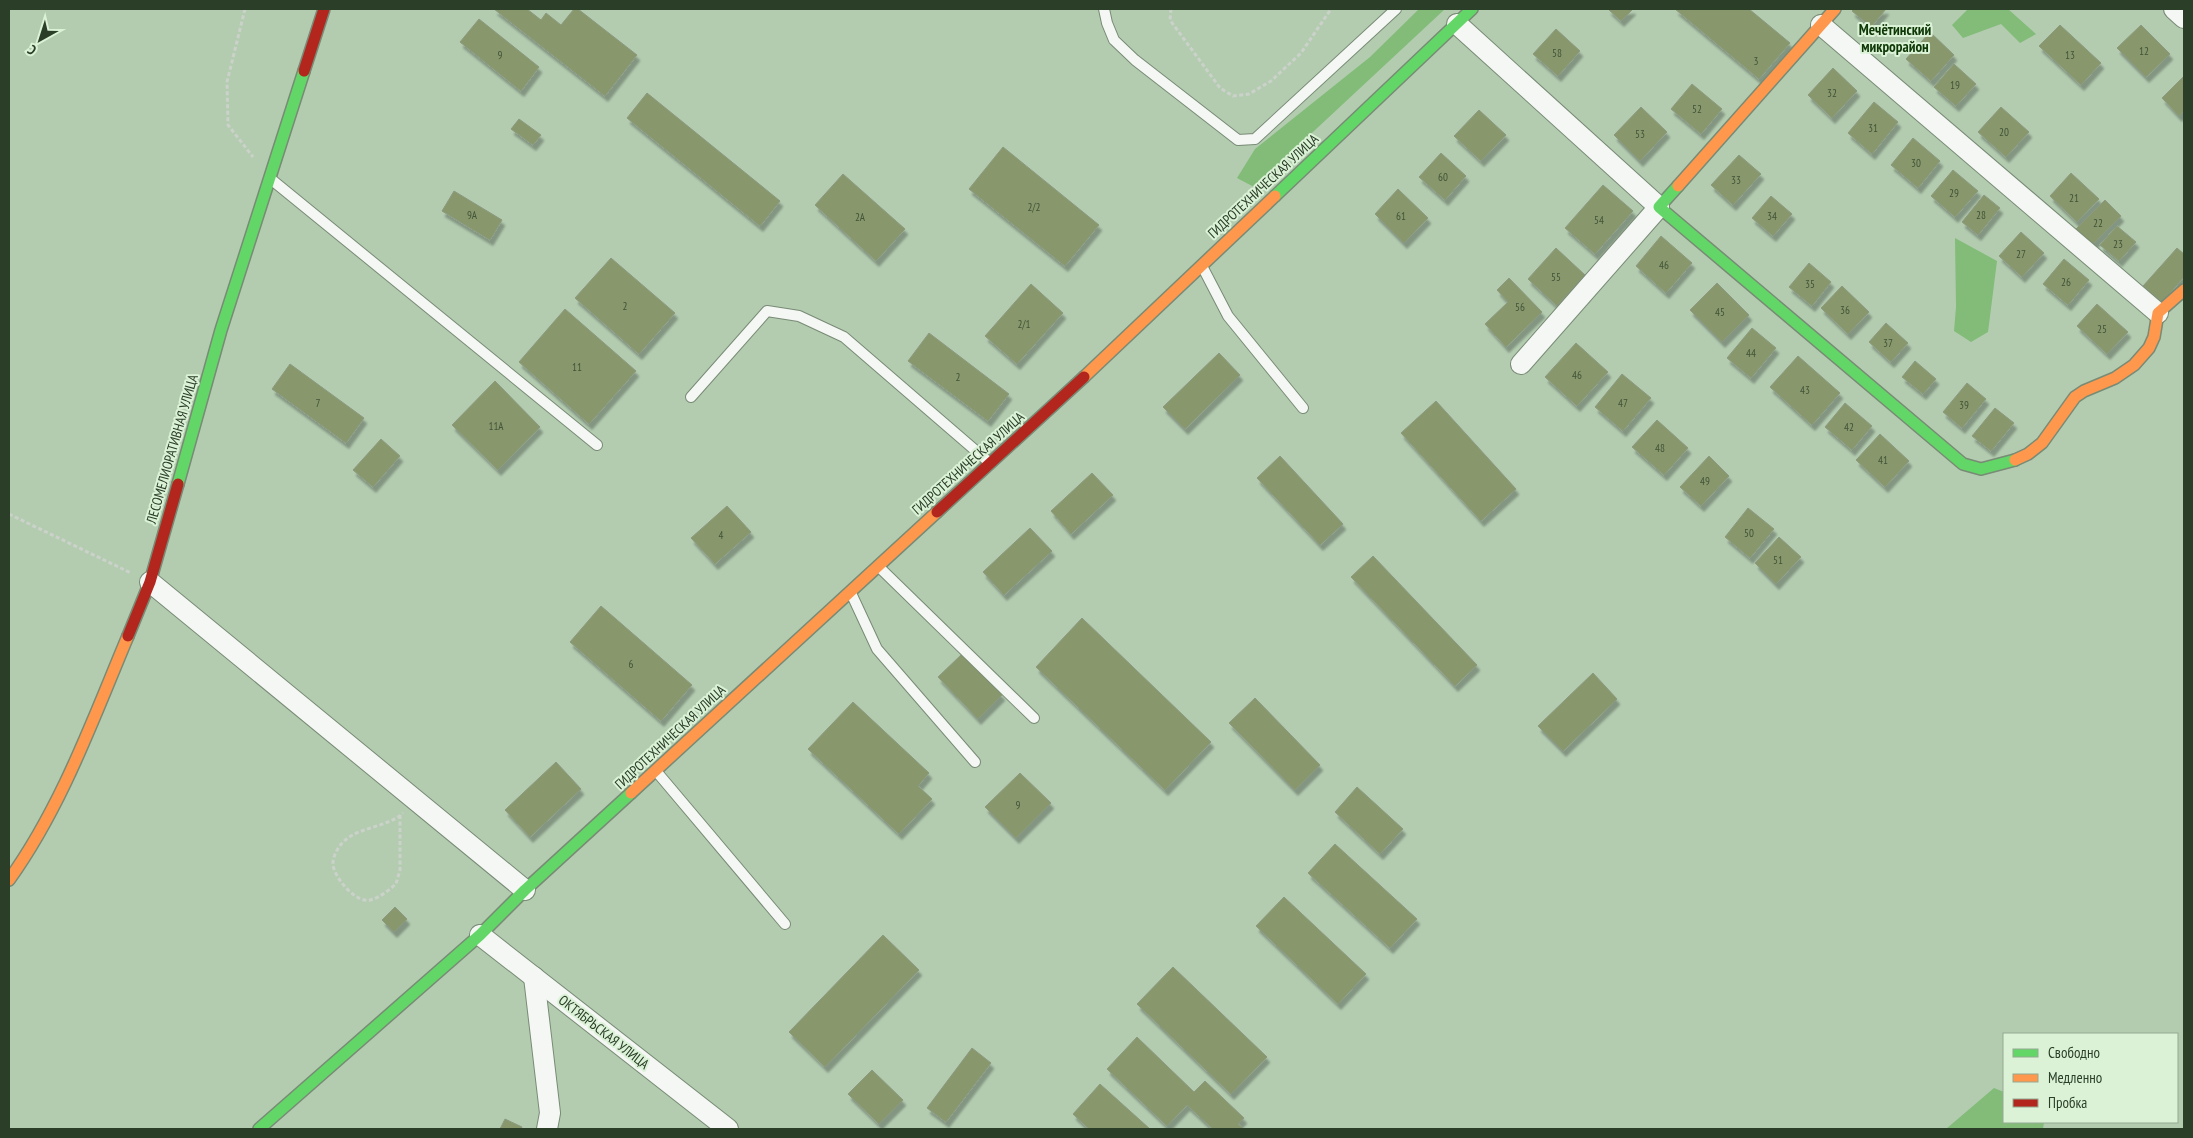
<svg xmlns="http://www.w3.org/2000/svg" width="2193" height="1138" font-family="'PT Sans Narrow',sans-serif">
	<defs>
		<filter id="shadow"><feDropShadow dx="3" dy="5.5" stdDeviation="1" flood-color="#0004"/></filter>
	</defs>
	<rect width="100%" height="100%" fill="#b3ccb0"/>
	<g fill="#82bc78">
		<polygon points="1419,9 1445,9 1254,187 1237,178 1255,149 1370,57"/>
		<polygon points="1968,9 2008,9 2036,34 2020,43 2001,24 1963,38 1952,25"/>
		<polygon points="1955,238 1997,261 1988,332 1971,342 1954,331 1956,307"/>
		<polygon points="1994,1088 2004,1092 2004,1122 2044,1122 2043,1129 1946,1129"/>
	</g>
	<g fill="#88986c" stroke="#8b9a81" filter="url(#shadow)">
		<polygon points="494,9 527,9 541,20 546,13 561,25 574,9 578,9 637,55 605,96"/>
		<polygon points="1608,9 1633,9 1621,21"/>
		<polygon points="1675,9 1749,9 1790,43 1759,79"/>
		<polygon points="1854,9 1886,9 1871,27 1852,11"/>
		<polygon points="479,19 539,67 521,91 460,42"/>
		<polygon points="2060,25 2101,63 2081,85 2039,46"/>
		<polygon points="2141,25 2170,54 2146,77 2117,48"/>
		<polygon points="1556,29 1580,51 1558,76 1533,54"/>
		<polygon points="1930,32 1954,55 1931,81 1906,59"/>
		<polygon points="1954,64 1976,84 1956,106 1934,87"/>
		<polygon points="1833,68 1857,91 1832,118 1808,95"/>
		<polygon points="2184,76 2184,111 2179,116 2162,98"/>
		<polygon points="1692,84 1722,109 1701,134 1671,109"/>
		<polygon points="647,93 780,201 760,226 627,118"/>
		<polygon points="1874,102 1898,122 1872,154 1848,133"/>
		<polygon points="1641,107 1667,132 1640,161 1614,135"/>
		<polygon points="2001,107 2029,132 2006,157 1978,132"/>
		<polygon points="1479,110 1506,135 1481,161 1454,136"/>
		<polygon points="519,119 541,135 533,145 511,129"/>
		<polygon points="1913,138 1940,161 1918,188 1891,165"/>
		<polygon points="1003,147 1099,225 1065,266 969,189"/>
		<polygon points="1441,153 1466,176 1445,200 1419,177"/>
		<polygon points="1739,155 1761,174 1733,205 1711,185"/>
		<polygon points="1953,170 1978,191 1955,217 1931,196"/>
		<polygon points="2071,173 2099,199 2077,222 2050,196"/>
		<polygon points="843,174 905,229 876,261 815,205"/>
		<polygon points="1603,185 1633,211 1595,254 1565,228"/>
		<polygon points="1398,189 1428,218 1404,243 1375,214"/>
		<polygon points="454,191 502,220 490,240 442,211"/>
		<polygon points="1984,195 2000,208 1978,235 1962,222"/>
		<polygon points="1771,196 1792,214 1773,236 1752,218"/>
		<polygon points="2105,200 2121,216 2092,245 2076,229"/>
		<polygon points="2117,226 2136,242 2119,261 2100,245"/>
		<polygon points="2021,232 2044,253 2022,277 1999,256"/>
		<polygon points="1661,236 1692,263 1666,293 1636,266"/>
		<polygon points="1556,248 1585,275 1557,306 1528,279"/>
		<polygon points="2177,248 2184,254 2184,277 2162,302 2143,286"/>
		<polygon points="611,258 675,313 639,354 575,298"/>
		<polygon points="2064,259 2089,280 2068,305 2043,284"/>
		<polygon points="1809,263 1831,282 1812,306 1789,287"/>
		<polygon points="1509,278 1542,312 1506,347 1485,324 1508,302 1497,290"/>
		<polygon points="1717,283 1749,315 1722,342 1690,310"/>
		<polygon points="1031,284 1063,313 1017,364 985,336"/>
		<polygon points="1842,286 1869,312 1848,334 1821,308"/>
		<polygon points="2097,304 2128,332 2107,354 2077,326"/>
		<polygon points="565,309 636,371 589,424 519,362"/>
		<polygon points="1886,323 1908,343 1891,362 1869,342"/>
		<polygon points="1752,328 1776,348 1751,378 1727,358"/>
		<polygon points="929,333 1009,394 988,421 908,361"/>
		<polygon points="1576,343 1608,372 1577,406 1545,377"/>
		<polygon points="1219,353 1240,375 1185,429 1163,407"/>
		<polygon points="1798,356 1840,393 1812,425 1770,387"/>
		<polygon points="1915,361 1936,379 1923,394 1902,377"/>
		<polygon points="290,364 364,418 346,443 272,389"/>
		<polygon points="1622,374 1651,398 1623,431 1595,407"/>
		<polygon points="495,381 540,427 498,470 452,425"/>
		<polygon points="1967,383 1986,399 1962,428 1943,412"/>
		<polygon points="1436,401 1516,489 1481,521 1401,433"/>
		<polygon points="1845,403 1872,426 1852,450 1825,427"/>
		<polygon points="1995,408 2014,423 1991,451 1972,436"/>
		<polygon points="1657,420 1688,448 1664,475 1632,447"/>
		<polygon points="1880,434 1909,461 1885,487 1856,460"/>
		<polygon points="381,439 400,456 373,487 353,470"/>
		<polygon points="1280,456 1343,524 1320,545 1257,478"/>
		<polygon points="1709,456 1729,476 1701,506 1680,487"/>
		<polygon points="1092,473 1113,495 1071,534 1051,511"/>
		<polygon points="727,506 751,532 715,564 691,538"/>
		<polygon points="1748,508 1774,529 1750,558 1725,537"/>
		<polygon points="1030,528 1052,551 1004,595 983,572"/>
		<polygon points="1779,537 1801,557 1776,584 1755,563"/>
		<polygon points="1373,556 1477,665 1455,686 1351,577"/>
		<polygon points="601,606 692,685 661,721 570,642"/>
		<polygon points="1082,618 1211,742 1165,790 1036,667"/>
		<polygon points="962,654 1002,695 978,719 938,677"/>
		<polygon points="1593,673 1617,699 1563,751 1538,726"/>
		<polygon points="1255,698 1320,765 1295,790 1229,723"/>
		<polygon points="853,702 929,773 918,786 932,799 899,834 808,749"/>
		<polygon points="556,762 581,789 530,837 505,810"/>
		<polygon points="1020,773 1051,803 1016,838 985,807"/>
		<polygon points="1357,787 1403,829 1380,854 1335,812"/>
		<polygon points="1335,844 1417,919 1390,948 1308,873"/>
		<polygon points="1284,897 1366,974 1338,1004 1256,926"/>
		<polygon points="395,907 407,919 394,932 382,920"/>
		<polygon points="883,935 919,970 825,1067 789,1032"/>
		<polygon points="1173,967 1267,1057 1231,1094 1137,1004"/>
		<polygon points="1137,1037 1194,1092 1205,1081 1244,1118 1238,1124 1244,1129 1213,1129 1187,1105 1167,1126 1107,1069"/>
		<polygon points="972,1048 991,1063 946,1122 927,1108"/>
		<polygon points="872,1070 903,1100 879,1124 848,1094"/>
		<polygon points="1100,1084 1150,1129 1089,1129 1073,1114"/>
		<polygon points="505,1119 522,1127 521,1129 500,1129"/>
	</g>
	<g fill="none" stroke-linecap="round" stroke-linejoin="round">
		<g stroke="#788b75" stroke-width="12">
			<g id="lane">
				<polyline points="1104,9 1107,23 1114,40 1135,60 1238,140 1255,139 1396,9"/>
				<polyline points="272,180 597,445"/>
				<polyline points="1202,266 1228,316 1303,408"/>
				<polyline points="691,397 767,311 799,316 844,337 990,463"/>
				<polyline points="879,567 1034,718"/>
				<polyline points="851,593 877,649 975,762"/>
				<polyline points="656,771 785,924"/>
			</g>
		</g>
		<g stroke="#788b75" stroke-width="22">
			<g id="street">
				<polyline points="2174,9 2184,18"/>
				<polyline points="1457,24 1659,207 1521,364"/>
				<polyline points="1821,25 2158,313"/>
				<polyline points="150,582 525,890"/>
				<polyline points="480,935 728,1129"/>
				<polyline points="534,977 550,1113 547,1129"/>
			</g>
		</g>
		<g stroke="#788b75" stroke-width="14">
			<g id="fast">
				<polyline points="1678,186 1659,207 1963,464 1981,469 2015,460"/>
				<polyline points="1275,196 1472,9"/>
				<polyline points="178,484 221,330 304,71"/>
				<polyline points="259,1129 480,935 525,890 631,793"/>
			</g>
		</g>
		<g stroke="#788b75" stroke-width="14">
			<g id="slow">
				<polyline points="1678,186 1835,9"/>
				<polyline points="1084,377 1275,196"/>
				<polyline points="2015,460 2028,454 2042,443 2075,397 2084,391 2115,378 2134,365 2149,348 2154,337 2158,313 2184,290"/>
				<polyline points="631,793 937,512"/>
				<path d="M9 880C62 806 93 719 128 636"/>
			</g>
		</g>
		<g stroke="#788b75" stroke-width="14">
			<g id="jam">
				<polyline points="304,71 324,9"/>
				<polyline points="937,512 1084,377"/>
				<polyline points="128,636 150,582 178,484"/>
			</g>
		</g>
		<g stroke="#cbd2ca" stroke-width="3" stroke-dasharray="4 2.5" stroke-linecap="butt">
			<polyline points="245,9 227,82 228,125 253,157"/>
			<polyline points="1171,9 1170,20 1220,88 1233,96 1249,94 1271,81 1301,53 1331,9"/>
			<polyline points="9,514 131,573"/>
			<path d="M400 815V870L396 884C389 890 379 898 370 900 356 903 338 881 334 869 331 862 335 853 339 847 353 826 386 829 403 813"/>
		</g>
		<use href="#lane" stroke="#f4f7f3" stroke-width="10"/>
		<use href="#street" stroke="#f4f7f3" stroke-width="20"/>
		<use href="#fast" stroke="#63d668" stroke-width="11"/>
		<use href="#slow" stroke="#ff974d" stroke-width="11"/>
		<use href="#jam" stroke="#b3261e" stroke-width="11"/>
	</g>
	<g text-anchor="middle" stroke-width="4" stroke-linejoin="round" paint-order="stroke">
		<g font-size="11" fill="#425439">
			<text x="2144" y="55">12</text>
			<text x="1557" y="57">58</text>
			<text x="500" y="59">9</text>
			<text x="2070" y="59">13</text>
			<text x="1756" y="65">3</text>
			<text x="1955" y="89">19</text>
			<text x="1832" y="97">32</text>
			<text x="1697" y="113">52</text>
			<text x="1873" y="132">31</text>
			<text x="2004" y="136">20</text>
			<text x="1640" y="138">53</text>
			<text x="1916" y="167">30</text>
			<text x="1443" y="181">60</text>
			<text x="1736" y="184">33</text>
			<text x="1954" y="197">29</text>
			<text x="2074" y="202">21</text>
			<text x="1034" y="211">2/2</text>
			<text x="472" y="219">9А</text>
			<text x="1981" y="219">28</text>
			<text x="1401" y="220">61</text>
			<text x="1772" y="220">34</text>
			<text x="860" y="221">2А</text>
			<text x="1599" y="224">54</text>
			<text x="2098" y="227">22</text>
			<text x="2118" y="248">23</text>
			<text x="2021" y="258">27</text>
			<text x="1664" y="269">46</text>
			<text x="1556" y="281">55</text>
			<text x="2066" y="286">26</text>
			<text x="1810" y="288">35</text>
			<text x="625" y="310">2</text>
			<text x="1520" y="311">56</text>
			<text x="1845" y="314">36</text>
			<text x="1720" y="316">45</text>
			<text x="1024" y="328">2/1</text>
			<text x="2102" y="333">25</text>
			<text x="1888" y="347">37</text>
			<text x="1751" y="357">44</text>
			<text x="577" y="371">11</text>
			<text x="1577" y="379">46</text>
			<text x="958" y="381">2</text>
			<text x="1805" y="394">43</text>
			<text x="318" y="407">7</text>
			<text x="1623" y="407">47</text>
			<text x="1964" y="409">39</text>
			<text x="496" y="430">11А</text>
			<text x="1849" y="431">42</text>
			<text x="1660" y="452">48</text>
			<text x="1883" y="464">41</text>
			<text x="1705" y="485">49</text>
			<text x="1749" y="537">50</text>
			<text x="721" y="539">4</text>
			<text x="1778" y="564">51</text>
			<text x="631" y="668">6</text>
			<text x="1018" y="809">9</text>
		</g>
		<g font-size="14" fill="#2b3e28" stroke="#dbf2d7">
			<text transform="translate(1263 186) rotate(-43)" y="5">ГИДРОТЕХНИЧЕСКАЯ УЛИЦА</text>
			<text transform="translate(172 449) rotate(-74)" y="5">ЛЕСОМЕЛИОРАТИВНАЯ УЛИЦА</text>
			<text transform="translate(968 463) rotate(-42)" y="5">ГИДРОТЕХНИЧЕСКАЯ УЛИЦА</text>
			<text transform="translate(670 737) rotate(-43)" y="5">ГИДРОТЕХНИЧЕСКАЯ УЛИЦА</text>
			<text transform="translate(604 1032) rotate(38)" y="5">ОКТЯБРЬСКАЯ УЛИЦА</text>
		</g>
		<g font-size="15" font-weight="bold" fill="#0f3807" stroke="#dbf2d7">
			<text x="1895" y="35">Мечётинский<tspan x="1895" dy="17">микрорайон</tspan></text>
		</g>
	</g>
	<rect width="2193" height="1138" fill="none" stroke="#2b3e28" stroke-width="20"/>
	<rect x="2003" y="1033" width="175" height="90" fill="#dbf2d7" stroke="#95aa91"/>
	<rect x="2013" y="1049" width="25" height="8" fill="#63d668" stroke="#95aa91"/>
	<text x="2048" y="1058" font-size="15" fill="#2b3e28">Свободно</text>
	<rect x="2013" y="1074" width="25" height="8" fill="#ff974d" stroke="#95aa91"/>
	<text x="2048" y="1083" font-size="15" fill="#2b3e28">Медленно</text>
	<rect x="2013" y="1099" width="25" height="8" fill="#b3261e" stroke="#95aa91"/>
	<text x="2048" y="1108" font-size="15" fill="#2b3e28">Пробка</text>
	<g transform="translate(40 40) rotate(219)" stroke="#dbf2d7" stroke-width="4" paint-order="stroke">
	<path d="M0-4L9 19L0 12L-9 19Z" fill="#2b3e28"/>
	<text y="-8" font-size="14" font-weight="bold" text-anchor="middle" fill="#2b3e28">С</text>
	</g>
</svg>
